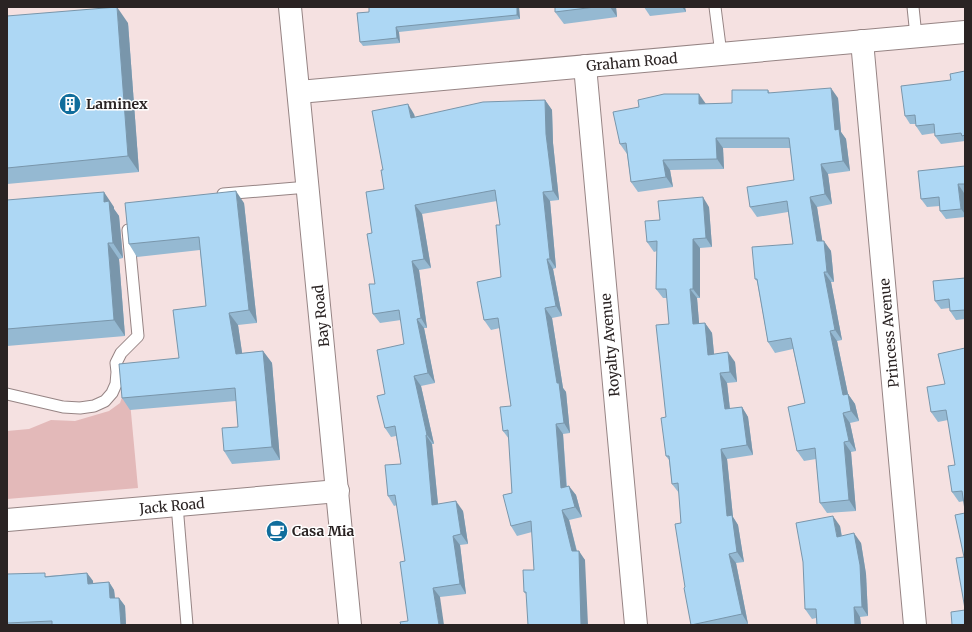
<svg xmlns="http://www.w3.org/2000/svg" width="972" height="632" font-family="Merriweather,serif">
	<rect width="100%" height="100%" fill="#f5e1e1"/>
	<polygon fill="#e3b9b9" points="128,380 138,488 7,499 7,431 29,429 51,420 75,421 109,411 120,403"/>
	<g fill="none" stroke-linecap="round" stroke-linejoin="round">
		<g stroke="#968484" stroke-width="13">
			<g id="lane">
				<polyline points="715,7 721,54"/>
				<polyline points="913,7 916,36"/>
				<polyline points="223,194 308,187"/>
				<polyline points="7,394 63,407 80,408 94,406 105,401 112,393 116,384 117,372 116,363 121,353 138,336 128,230"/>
				<polyline points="177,505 187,625"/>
			</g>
		</g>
		<g stroke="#968484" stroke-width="24">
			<g id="street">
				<polyline points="862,41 915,625"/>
				<polyline points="585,66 636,625"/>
				<polyline points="299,92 965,32"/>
				<polyline points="7,520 338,491"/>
			</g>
		</g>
		<g stroke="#968484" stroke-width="24">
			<polyline id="secondary" points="290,7 350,625"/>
		</g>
		<use href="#lane" stroke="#fff" stroke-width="11"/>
		<use href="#street" stroke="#fff" stroke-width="22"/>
		<use href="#secondary" stroke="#fff" stroke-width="22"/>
	</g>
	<g fill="#95b9d2">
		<polygon points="519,7 520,19 399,32 400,43 363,46 360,42 357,13"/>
		<polygon points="555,7 616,7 617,17 564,24 555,12"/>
		<polygon points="644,7 685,7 686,12 650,16"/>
		<polygon points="7,16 128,23 139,172 7,184"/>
		<polygon points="965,71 965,141 941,144 935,136 935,133 922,135 916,126 916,124 910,124 905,116 951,80"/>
		<polygon points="768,90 770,93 838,98 841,132 846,139 850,171 828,174 832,204 817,207 822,241 831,251 834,282 831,282 842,340 837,341 848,394 855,404 859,421 850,423 856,451 851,452 856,511 827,513 820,503 816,459 804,461 797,451 805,403 793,349 775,353 768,342 757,281 755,279 793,244 788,212 757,217 750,207 794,180 790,148 723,148 724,169 670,170 673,187 638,192 631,182 627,154 620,144 706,104 732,103"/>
		<polygon points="545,100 552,110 553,143 559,200 550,201 556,268 553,269 562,316 552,318 563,388 566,392 570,433 563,434 567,487 576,495 582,517 569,520 577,551 585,560 526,594 524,592 534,570 532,532 517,536 511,526 512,493 509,439 503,431 511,406 500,328 491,330 484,320 501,277 500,225 497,201 422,214 431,268 419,270 427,328 424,328 435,383 421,386 434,444 432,444 438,504 463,511 468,544 460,545 466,594 440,597 408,621 405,561 397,505 394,506 388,496 401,464 396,436 391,437 385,428 385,394 404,344 401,320 380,323 373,314 375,284 372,233 384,189 383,170 414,114 415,117"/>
		<polygon points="965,166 965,193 964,193 965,200 965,217 946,219 940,211 940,206 927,207 921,199"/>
		<polygon points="7,200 114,207 114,209 119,216 123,258 119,259 125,336 7,346"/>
		<polygon points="244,203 257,323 238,325 242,353 263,351 272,363 280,460 232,464 224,451 238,427 236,401 130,410 122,398 179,358 206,306 200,250 137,257 129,244"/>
		<polygon points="709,207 712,247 700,248 700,298 697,298 699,324 705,323 712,333 714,354 735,362 737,382 727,383 730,409 742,407 748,417 753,455 727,459 733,517 738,525 744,562 736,563 748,624 742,625 691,625 685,587 681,523 679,493 672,484 669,460 666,456 666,417 669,324 667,298 663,298 656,289 657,251 654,252 647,242 660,220"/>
		<polygon points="965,278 965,319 956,320 950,311 950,308 941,309 935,301"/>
		<polygon points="965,348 964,501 959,502 952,492 955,465 948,420 938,422 931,412 945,384"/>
		<polygon points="840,526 842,536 861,543 866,574 868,616 860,617 861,625 817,625 816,618 812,619 805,609"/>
		<polygon points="87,573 93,581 93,583 109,582 114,590 115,598 119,598 125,606 126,625 7,625 7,574 47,576"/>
	</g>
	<g fill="#7996ab">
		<polygon points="117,7 128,23 139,172 128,156"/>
		<polygon points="517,7 519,7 520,19 517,15"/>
		<polygon points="610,7 616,7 617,17"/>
		<polygon points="682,7 685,7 686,12"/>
		<polygon points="396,27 399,32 400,43 397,38"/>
		<polygon points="831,88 838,98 841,132 846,139 850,171 843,161 835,130"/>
		<polygon points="699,94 706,104 699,104"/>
		<polygon points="545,100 552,110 553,143 559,200 553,191 546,134"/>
		<polygon points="408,104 414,114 417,128 411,118"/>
		<polygon points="716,138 723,148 724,169 717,159"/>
		<polygon points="663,160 670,170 673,187 666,177"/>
		<polygon points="821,164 828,174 832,204 825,194"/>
		<polygon points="958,184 964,193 965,200 965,214 961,209"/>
		<polygon points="236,191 244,203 257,323 249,310"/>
		<polygon points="104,192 114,207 114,209 119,216 123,258 113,243 104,202"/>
		<polygon points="543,192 550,201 556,268 550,259"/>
		<polygon points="703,197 709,207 712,247 706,238"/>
		<polygon points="810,197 817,207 824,251 817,241"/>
		<polygon points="415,205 422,214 431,268 424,259"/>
		<polygon points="693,239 700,248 700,298 693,289"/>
		<polygon points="824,241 831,251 834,282 827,272"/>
		<polygon points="108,243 119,259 125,336 114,320"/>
		<polygon points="547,259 553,269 562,316 556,306"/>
		<polygon points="412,261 419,270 427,328 421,318"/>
		<polygon points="824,272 831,282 842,340 835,330"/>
		<polygon points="690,289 697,298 700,334 693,324"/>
		<polygon points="545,308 552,318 563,388 566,392 570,433 564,423 557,383"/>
		<polygon points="229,313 238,325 244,366 236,354"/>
		<polygon points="417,319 424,328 435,383 428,373"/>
		<polygon points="705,323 712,333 715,364 708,355"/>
		<polygon points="830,331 837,341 848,394 855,404 859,421 851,411 843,395"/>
		<polygon points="263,351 272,363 280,460 272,447"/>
		<polygon points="728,352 735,362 737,382 730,372"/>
		<polygon points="720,373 727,383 731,419 725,409"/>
		<polygon points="414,376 421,386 434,444 427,435"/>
		<polygon points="742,407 748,417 753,455 747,445"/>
		<polygon points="843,413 850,423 856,451 849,441"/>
		<polygon points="556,424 563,434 567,498 561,488"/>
		<polygon points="426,435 432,444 439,514 432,505"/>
		<polygon points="844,442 851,452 856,511 849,500"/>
		<polygon points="721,449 727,459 733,517 738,525 744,562 737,552 727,516"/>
		<polygon points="569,486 576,495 582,517 575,507"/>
		<polygon points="456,501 463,511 468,544 461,534"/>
		<polygon points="562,510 569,520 579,561 579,551 585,560 588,625 581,625 572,551"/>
		<polygon points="833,516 840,526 843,546 837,537"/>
		<polygon points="854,533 861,543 866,574 868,616 862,607"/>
		<polygon points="453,536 460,545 466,594 460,584"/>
		<polygon points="729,554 736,563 748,624 742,614"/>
		<polygon points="87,573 93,581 94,592 88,584"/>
		<polygon points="109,582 114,590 116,607 110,598"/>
		<polygon points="433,588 440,597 444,625 439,625"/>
		<polygon points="119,598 125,606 126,625 121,625"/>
		<polygon points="854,607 860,617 861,625 855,625"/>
	</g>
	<g fill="#add7f4" stroke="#7996ab">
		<polygon points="117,7 128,156 7,168 7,16"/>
		<polygon points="369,7 517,7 517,15 396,27 397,38 360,42 357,13 369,12"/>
		<polygon points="555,7 595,7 555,12"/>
		<polygon points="965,71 965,135 962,136 961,133 935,136 934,124 916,126 915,115 905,116 901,86 951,80 950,74"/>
		<polygon points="831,88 835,130 839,129 843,161 821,164 825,194 810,197 817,241 824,241 827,272 824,272 835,330 830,331 843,395 848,394 851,411 843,413 849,441 844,442 849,500 820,503 815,448 797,451 788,407 805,403 791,338 768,342 757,279 755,279 752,247 793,244 787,201 750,207 747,187 794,180 789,138 716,138 717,159 663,160 666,177 631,182 626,143 620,144 613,112 639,107 638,100 664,94 699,94 699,104 732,103 732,90 768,90 768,93"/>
		<polygon points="545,100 546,134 553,191 543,192 550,259 547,259 556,306 545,308 557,383 559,383 564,423 556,424 561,488 569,486 575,507 562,510 572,551 579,551 581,625 528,625 526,592 524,592 523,570 534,570 531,521 511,526 503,495 512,493 508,430 503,431 500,407 511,406 498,318 484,320 477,282 501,277 496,225 500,225 495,190 415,205 424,259 412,261 421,318 417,319 428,373 414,376 427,435 426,435 432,505 456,501 461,534 453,536 460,584 433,588 439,625 401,625 400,622 408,621 400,562 405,561 395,495 388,496 385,465 401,464 395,426 385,428 377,396 385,394 377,350 404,344 399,310 373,314 369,284 375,284 367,234 372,233 366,192 384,189 381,170 383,170 372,111 408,104 411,118 483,102"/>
		<polygon points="965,166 965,184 958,184 961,209 940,211 939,197 921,199 918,171"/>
		<polygon points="236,191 249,310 229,313 236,354 263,351 272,447 224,451 222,428 238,427 235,388 122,398 119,364 179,358 173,310 206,306 199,237 129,244 125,203"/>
		<polygon points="104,192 104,202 109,201 113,243 108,243 114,320 7,329 7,200"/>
		<polygon points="703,197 706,238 693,239 693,289 690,289 693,324 705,323 708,355 728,352 730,372 720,373 725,409 742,407 747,445 721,449 727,516 732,515 737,552 729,554 742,614 691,625 684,588 685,587 675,524 681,523 678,483 672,484 669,456 666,456 661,418 666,417 656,325 669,324 666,289 656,289 657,241 647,242 645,221 660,220 658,201"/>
		<polygon points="965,278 965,310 950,311 949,299 935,301 933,281"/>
		<polygon points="965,348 965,510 962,491 952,492 948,466 955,465 946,410 931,412 927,387 945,384 938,354"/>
		<polygon points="965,513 965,609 956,558 964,557 955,515"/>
		<polygon points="833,516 837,537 854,533 860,565 862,607 854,607 855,625 817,625 816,609 805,609 803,562 796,523"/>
		<polygon points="45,573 45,577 87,573 88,584 109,582 110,598 119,598 121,625 52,625 52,621 7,623 7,574"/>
		<polygon points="965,610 965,625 952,625 951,612"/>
	</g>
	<defs>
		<g id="building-disc" transform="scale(1.15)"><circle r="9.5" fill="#106d9c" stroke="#fff"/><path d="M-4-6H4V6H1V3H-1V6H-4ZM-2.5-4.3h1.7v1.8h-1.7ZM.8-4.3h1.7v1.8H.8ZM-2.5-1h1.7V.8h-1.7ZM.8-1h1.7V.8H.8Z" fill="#fff"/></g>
		<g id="cafe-disc" transform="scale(1.15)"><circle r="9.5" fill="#106d9c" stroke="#fff"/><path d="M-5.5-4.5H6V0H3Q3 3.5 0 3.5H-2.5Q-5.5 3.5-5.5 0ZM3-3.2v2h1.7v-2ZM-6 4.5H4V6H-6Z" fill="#fff"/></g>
	</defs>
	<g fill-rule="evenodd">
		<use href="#building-disc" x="70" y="104"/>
		<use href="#cafe-disc" x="277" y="531"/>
	</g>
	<g text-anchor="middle" stroke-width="3" stroke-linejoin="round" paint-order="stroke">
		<g font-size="14" fill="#2a2323" stroke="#fff">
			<text transform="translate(632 62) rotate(-5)" y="5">Graham Road</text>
			<text transform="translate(321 316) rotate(-96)" y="5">Bay Road</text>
			<text transform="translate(889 333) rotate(-95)" y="5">Princess Avenue</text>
			<text transform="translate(610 345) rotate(-95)" y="5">Royalty Avenue</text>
			<text transform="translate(172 506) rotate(-5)" y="5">Jack Road</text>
		</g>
		<g font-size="14" font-weight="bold" fill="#2a2323" stroke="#fff" text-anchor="start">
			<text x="86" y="109">Laminex</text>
			<text x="292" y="536">Casa Mia</text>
		</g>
	</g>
	<rect width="972" height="632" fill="none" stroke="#2a2323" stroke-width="16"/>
</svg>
